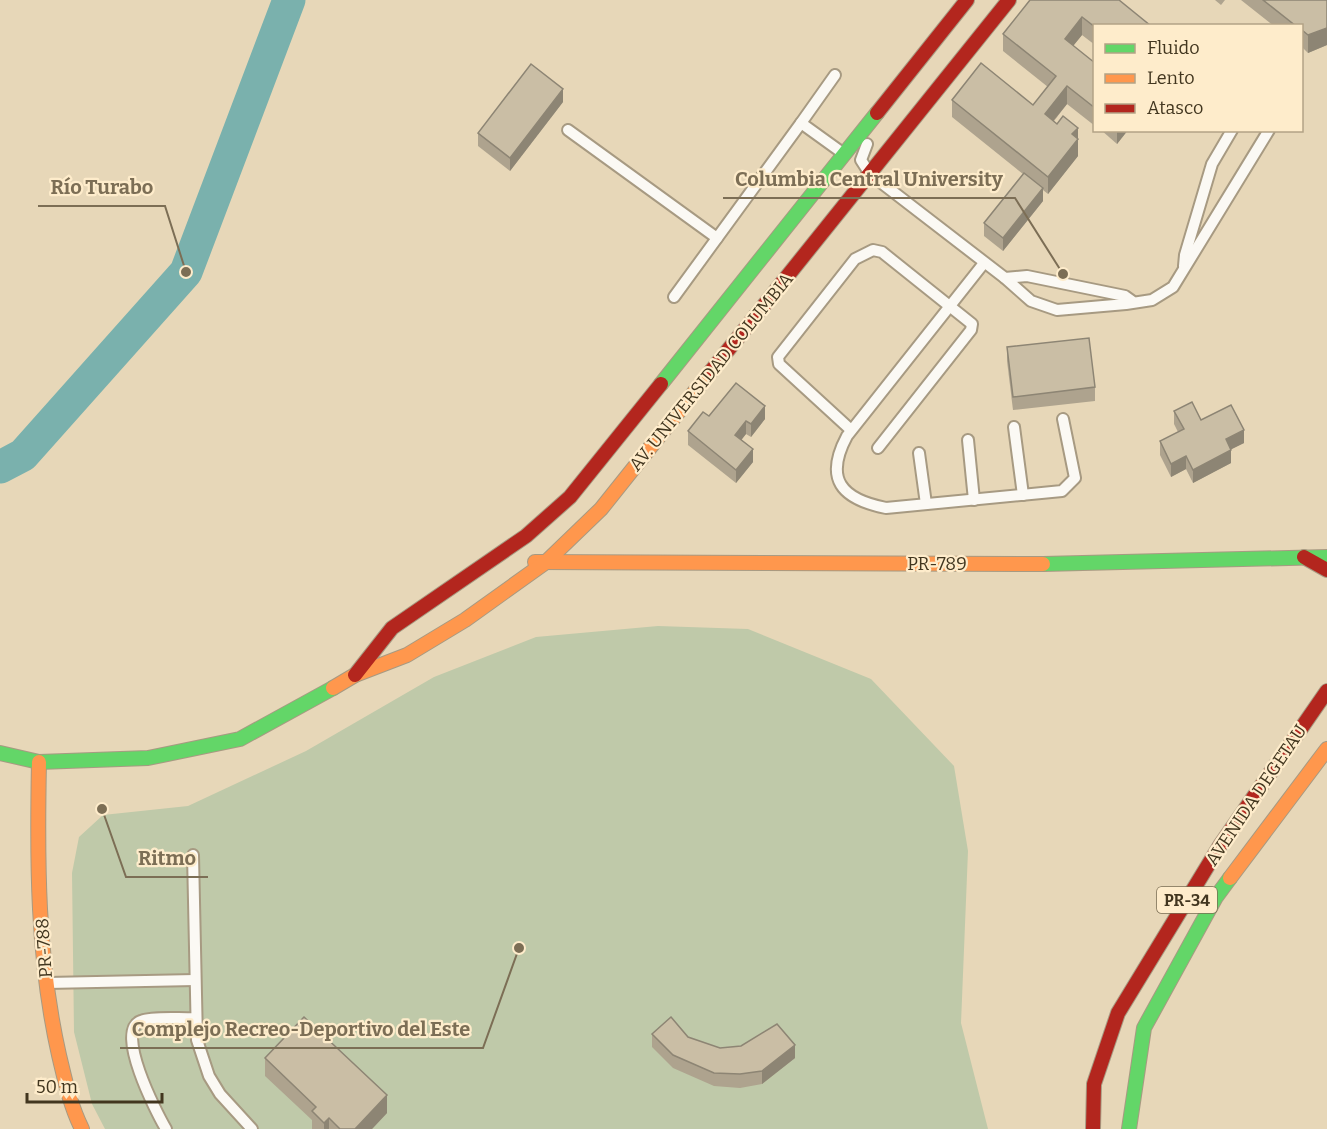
<svg xmlns="http://www.w3.org/2000/svg" width="1327" height="1129" font-family="Bitter,serif">
	<rect width="100%" height="100%" fill="#e7d7b8"/>
	<polygon fill="#bfc9a9" points="658,626 748,629 871,679 954,766 968,851 961,1023 988,1129 105,1129 92,1104 74,1032 72,873 79,837 103,815 188,806 306,751 434,677 536,637"/>
	<g fill="none" stroke-linecap="round" stroke-linejoin="round">
		<polyline stroke="#7ab1ad" stroke-width="33" points="0,467 23,455 186,272 289,0"/>
		<g stroke="#a79a82" stroke-width="14">
			<g id="lane">
				<polyline points="835,75 801,123 844,154"/>
				<polyline points="568,130 717,238"/>
				<polyline points="867,144 861,160 870,174 1005,278 1031,301 1057,310 1126,304 1152,300 1173,287 1269,130"/>
				<path d="M984 263 847 436C824 479 841 499 886 508L1062 491 1075 478 1063 419"/>
				<polyline points="1184,266 1185,255 1212,164 1232,130"/>
				<polyline points="1005,278 1027,276 1125,296 1132,301"/>
				<polyline points="674,297 801,123"/>
				<polyline points="1014,427 1023,495"/>
				<polyline points="851,430 779,364 778,357 855,259 873,250 882,252 972,324 971,330 878,448"/>
				<polyline points="968,440 974,500"/>
				<polyline points="919,453 926,504"/>
				<polyline points="193,855 197,1040 209,1076 220,1094 252,1129"/>
				<polyline points="47,983 195,980"/>
				<path d="M166 1129C156 1112 114 1030 141 1021 153 1016 182 1019 196 1018"/>
			</g>
		</g>
		<g stroke="#a79a82" stroke-width="16">
			<g id="fast">
				<polyline points="661,384 877,113"/>
				<polyline points="1043,564 1327,557"/>
				<polyline points="0,753 39,762 148,758 240,739 333,688"/>
				<polyline points="1129,1129 1144,1028 1216,897 1230,878"/>
			</g>
		</g>
		<g stroke="#a79a82" stroke-width="16">
			<g id="slow">
				<polyline points="535,562 1043,564"/>
				<polyline points="333,688 355,675 407,655 465,620 546,562 601,509 712,370"/>
				<path d="M39 762C37 860 37 958 59 1055 65 1080 70 1105 82 1129"/>
				<polyline points="1230,878 1327,749"/>
			</g>
		</g>
		<g stroke="#a79a82" stroke-width="16">
			<g id="jam">
				<polyline points="877,113 967,0"/>
				<polyline points="712,370 1009,0"/>
				<polyline points="1304,557 1327,570"/>
				<polyline points="355,675 392,628 526,536 570,497 661,384"/>
				<polyline points="1093,1129 1094,1084 1118,1013 1221,844 1327,691"/>
			</g>
		</g>
		<use href="#lane" stroke="#fbf9f4" stroke-width="10"/>
		<use href="#fast" stroke="#63d668" stroke-width="14"/>
		<use href="#slow" stroke="#ff974d" stroke-width="14"/>
		<use href="#jam" stroke="#b3261e" stroke-width="14"/>
	</g>
	<g fill="#aea38e">
		<polygon points="1119,0 1095,26 1095,45 1082,35 1073,46 1095,63 1095,126 1067,104 1054,121 1057,124 1078,128 1078,156 1048,194 1043,190 1043,201 1003,251 984,236 984,223 1023,174 952,117 952,100 1033,105 1048,87 1003,51 1003,34"/>
		<polygon points="1215,0 1225,0 1221,5"/>
		<polygon points="1241,0 1327,0 1327,45 1308,53 1302,47 1302,26 1274,26"/>
		<polygon points="563,102 510,171 478,146 478,133"/>
		<polygon points="1101,130 1128,130 1117,144"/>
		<polygon points="1007,347 1095,387 1095,401 1013,410 1007,361"/>
		<polygon points="1174,411 1201,420 1244,443 1231,449 1231,463 1193,483 1186,469 1171,477 1160,455 1160,441 1178,432 1174,424"/>
		<polygon points="709,416 765,419 751,437 746,434 741,440 753,462 736,483 688,445 688,431"/>
		<polygon points="652,1034 720,1048 795,1058 762,1084 740,1088 714,1086 673,1068 652,1047"/>
		<polygon points="265,1058 387,1113 372,1129 312,1129 312,1120 265,1076"/>
	</g>
	<g fill="#8d8574">
		<polygon points="1082,17 1082,35 1065,56 1065,39"/>
		<polygon points="1327,28 1327,45 1308,53 1308,35"/>
		<polygon points="1067,86 1067,104 1045,131 1045,114"/>
		<polygon points="563,89 563,102 510,171 510,158"/>
		<polygon points="1078,128 1078,156 1048,194 1048,177 1072,134"/>
		<polygon points="1117,130 1128,130 1117,144"/>
		<polygon points="1043,188 1043,201 1003,251 1003,238"/>
		<polygon points="765,406 765,419 751,437 751,424"/>
		<polygon points="746,421 746,434 735,448 735,435"/>
		<polygon points="1244,430 1244,443 1226,452 1226,439"/>
		<polygon points="753,449 753,462 736,483 736,470"/>
		<polygon points="1231,450 1231,463 1193,483 1193,470"/>
		<polygon points="1186,456 1186,469 1171,477 1171,464"/>
		<polygon points="795,1045 795,1058 762,1084 762,1071"/>
		<polygon points="387,1095 387,1113 372,1129 355,1129"/>
		<polygon points="329,1118 329,1129 324,1129 324,1123"/>
	</g>
	<g fill="#cabea5" stroke="#8d8574" stroke-width="1.5">
		<polygon points="1030,0 1119,0 1151,26 1095,26 1095,27 1082,17 1065,39 1095,63 1095,108 1067,86 1045,114 1057,124 1063,116 1078,128 1072,134 1078,139 1048,177 952,100 981,63 1033,105 1056,76 1003,34"/>
		<polygon points="1263,0 1327,0 1327,28 1308,35 1302,30 1302,26 1296,26"/>
		<polygon points="531,64 563,89 510,158 478,133"/>
		<polygon points="1024,173 1043,188 1003,238 984,223"/>
		<polygon points="1089,338 1095,387 1013,397 1007,347"/>
		<polygon points="736,383 765,406 751,424 746,421 735,435 753,449 736,470 688,431 703,412 709,416"/>
		<polygon points="1192,402 1201,420 1231,405 1244,430 1226,439 1231,450 1193,470 1186,456 1171,464 1160,441 1184,429 1174,411"/>
		<polygon points="304,1017 387,1095 355,1129 340,1129 329,1118 324,1123 312,1111 316,1107 265,1058"/>
		<polygon points="671,1017 688,1037 720,1048 741,1046 777,1024 795,1045 762,1071 740,1074 714,1073 673,1055 652,1034"/>
	</g>
	<g text-anchor="middle" stroke-width="4.5" stroke-linejoin="round" paint-order="stroke">
		<rect fill="#feeccb" stroke="#7a6d53" stroke-width="1.5" x="1157" y="887" width="60" height="26" rx="4.5"/>
		<g font-size="16" font-weight="bold" fill="#42361f">
			<text x="1187" y="906">PR-34</text>
		</g>
		<g font-size="18" fill="#42361f" stroke="#feeccb">
			<text transform="translate(711 372) rotate(-51)" y="6">AV. UNIVERSIDAD COLUMBIA</text>
			<text x="937" y="570">PR-789</text>
			<text transform="translate(1256 795) rotate(-56)" y="6">AVENIDA DEGETAU</text>
			<text transform="translate(44 948) rotate(-94)" y="6">PR-788</text>
		</g>
	</g>
	<path fill="none" stroke="#7c6e55" stroke-width="2" d="M1063 274L1015 198H723M186 272L165 206H38M102 809L126 877H208M519 948L483 1048H120"/>
	<g fill="#7c6e55" stroke="#feeccb" stroke-width="2">
		<circle cx="1063" cy="274" r="6"/>
		<circle cx="186" cy="272" r="6"/>
		<circle cx="102" cy="809" r="6"/>
		<circle cx="519" cy="948" r="6"/>
	</g>
	<g font-size="20" text-anchor="middle" font-weight="bold" fill="#7c6e55" stroke="#feeccb" stroke-width="4.5" stroke-linejoin="round" paint-order="stroke">
		<text x="869" y="186">Columbia Central University</text>
		<text x="102" y="194">Río Turabo</text>
		<text x="167" y="865">Ritmo</text>
		<text x="301" y="1036">Complejo Recreo-Deportivo del Este</text>
	</g>
	<rect x="1093" y="24" width="210" height="108" fill="#feeccb" stroke="#b3a386" stroke-width="1.5"/>
	<rect x="1105" y="44" width="30" height="9" fill="#63d668" stroke="#b3a386" stroke-width="1.5"/>
	<text x="1147" y="54" font-size="18" fill="#42361f">Fluido</text>
	<rect x="1105" y="74" width="30" height="9" fill="#ff974d" stroke="#b3a386" stroke-width="1.5"/>
	<text x="1147" y="84" font-size="18" fill="#42361f">Lento</text>
	<rect x="1105" y="104" width="30" height="9" fill="#b3261e" stroke="#b3a386" stroke-width="1.5"/>
	<text x="1147" y="114" font-size="18" fill="#42361f">Atasco</text>
	<path d="M27 1093v9h135v-9" fill="none" stroke="#42361f" stroke-width="3"/>
	<text x="36" y="1093" font-size="18" fill="#42361f" stroke="#feeccb" stroke-width="4.5" paint-order="stroke">50 m</text>
</svg>
